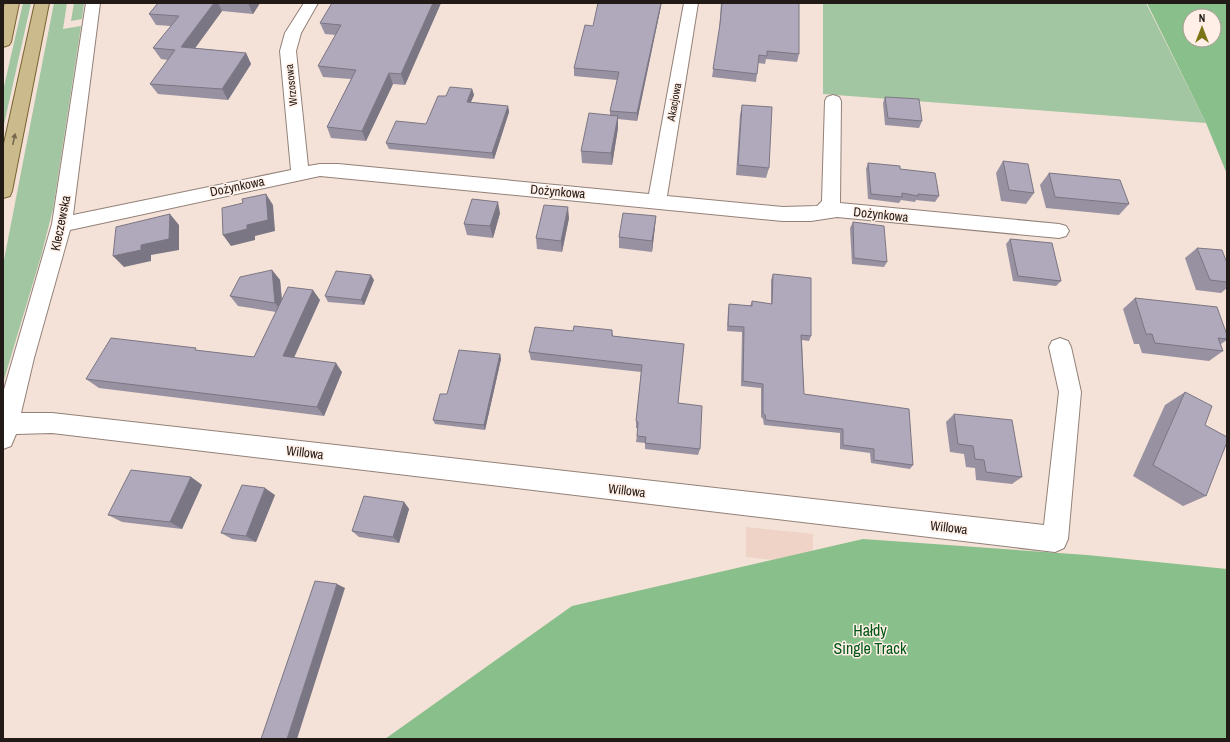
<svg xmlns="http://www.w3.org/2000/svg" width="1230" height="742" viewBox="0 0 1230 742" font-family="'Archivo Narrow',sans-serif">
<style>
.built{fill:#eed3c6}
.green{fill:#a1c6a1}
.forest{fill:#89bf8b;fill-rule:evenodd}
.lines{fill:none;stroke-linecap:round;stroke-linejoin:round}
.minor-casing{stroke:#938178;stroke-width:2}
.major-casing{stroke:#796431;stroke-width:2}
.minor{fill:#fff;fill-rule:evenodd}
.major{fill:#cbba8c;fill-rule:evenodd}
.wall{fill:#9791a1}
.shaded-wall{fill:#7b7683}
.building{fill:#b0a9bb;stroke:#7b7683}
.oneway{fill:#766a51}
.labels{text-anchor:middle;stroke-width:3;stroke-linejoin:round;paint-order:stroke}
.far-street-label{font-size:11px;fill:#211a16;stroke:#ffefe7}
.street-label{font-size:13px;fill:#211a16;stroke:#ffefe7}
.near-park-label{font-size:16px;fill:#025715;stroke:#ffefe7}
</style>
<rect width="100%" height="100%" fill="#f4e1d7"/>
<path class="built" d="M746,527L813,534V564L746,557Z"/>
<path class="green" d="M23,3H31L3,129V91Z
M54,3H67L63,29L81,26L53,209L41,256L3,383V265Z
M74,3H84L82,19L71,21Z
M823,3H1146L1206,123L823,94Z"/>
<path class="forest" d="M1147,3H1227V174L1206,123ZM1190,16H1214V40H1190Z
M863,539L1087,555L1227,569V739H385L572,606Z"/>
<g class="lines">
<defs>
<path id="minor" d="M86,3H100L73,215L291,170L280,51L285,33L304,3H318L301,33L296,51L308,166L320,164H338L649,194L684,3H698L667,196L783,207L817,206L822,201L825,101L827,97L833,95L839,97L841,101L840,203L1059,224L1066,226L1069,231L1066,236L1059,238L837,217L811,221H783L320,176L70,230L34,358L21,413H52L1044,525L1059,392L1049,347L1052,341L1060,338L1068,341L1071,347L1081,392L1068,539L1064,548L1055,552L52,433L16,434L11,446L3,449V393L52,224Z"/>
<path id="major" d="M5,3H19L11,42L9,45L3,47V9Z
M35,3H49L12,191L10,196L3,198V148Z"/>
</defs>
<use href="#minor" class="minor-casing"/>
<use href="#major" class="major-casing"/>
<use href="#minor" class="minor"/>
<use href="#major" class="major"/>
</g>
<path class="wall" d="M158,3H260L253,14L222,11L195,48L246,53L251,64L228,100L158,94L150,84L168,60L161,59L153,48L171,26L156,25L149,14Z
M441,3L405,85L393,84L366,141L331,138L327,127L351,79L323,77L318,66L336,35L325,34L320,23Z
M721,3H799V54L797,62L766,59L765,64L758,63L757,74L756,82L712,77L719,32Z
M661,6L637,121L618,119V128L612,165L582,163L581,151L610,115V111L617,80L574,76V68Z
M472,89L474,95L471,102L508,106L509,112L494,159L389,149L386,143L426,124L446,96Z
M885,97L922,121L919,128L885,125L883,103Z
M742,105L769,168L766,178L736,175L740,115Z
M1003,161L1034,193L1026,204L1001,201L996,173Z
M868,163L900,169L939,196L935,202L916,200L915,202L901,200L899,203L868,199L866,169Z
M1049,173L1129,204L1119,215L1046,208L1040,185Z
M500,213L493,238L467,235L464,224Z
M656,216L652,252L619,248V237Z
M569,218L562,252L537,249L536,238Z
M853,222L887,262L884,267L852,264L850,228Z
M1010,239L1061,281L1056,286L1013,281L1006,244Z
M1197,248L1227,263V288L1221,293L1196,290L1185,258Z
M272,270L280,280L282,300H320L294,358L342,372L324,416L99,388L86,379L198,351L254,357L276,312L238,306L230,296Z
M773,274L811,336L809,341L802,340L804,394L913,465L910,469L871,463L870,453L840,449V433L764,425L763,419L761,417V388L741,386L742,332L727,331L728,309L729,304L750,306L752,301L771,304V280Z
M374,280L364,305L328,302L325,296Z
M1135,298L1227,335V340L1221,344L1223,351L1209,361L1142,353L1139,344H1134L1123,309Z
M612,330L613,336L684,344L678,403L700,449L698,455L645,449V443L636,442L638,428H636V421L641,372L531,360L529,352L573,331Z
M500,354L501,359L485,430L435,424L433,420L447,394Z
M1185,392L1206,496L1183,506L1133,476L1165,405Z
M954,414L1022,477L1012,484L976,480L975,468L966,467L964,454L950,452L946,422Z
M191,477L202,485L182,529L122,522L108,515Z
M275,495L256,542L232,539L221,533Z
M404,502L409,509L399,543L359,537L352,531Z"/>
<path class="shaded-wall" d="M214,3H218L222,11L188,58L181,47Z
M248,3H260L253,14Z
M433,3H441L405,85L401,74Z
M661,3H662L661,6L637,121V113Z
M246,53L251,64L228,100L222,89Z
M389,73L393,84L366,141L362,131Z
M472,89L474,95L468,108L467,102Z
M508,106L509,112L494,159L492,153Z
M618,116V128L612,165L611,153Z
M266,194L273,205L275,231L255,236V240L231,246L223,235L247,225Z
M498,202L500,213L493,238L490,226Z
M568,207L569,218L562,252L561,241Z
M170,214L179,225V250L151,255V261L124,267L113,256L141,245Z
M656,216L655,227L652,252V241Z
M272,270L280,280L283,313L275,303Z
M371,275L374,280L364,305L361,300Z
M313,290L320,300L290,366L283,356Z
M500,354L501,359L485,430L484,425Z
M336,363L342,372L324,416L317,407Z
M191,477L202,485L182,529L170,522Z
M265,488L275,495L256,542L246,536Z
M404,502L409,509L399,543L393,537Z
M337,584L345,588L297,739H287Z"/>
<path class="building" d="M158,3H214L181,47L246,53L222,89L150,84L175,50L153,48L179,16L149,14Z
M332,3H433L401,74L389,73L362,131L327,127L356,70L318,66L341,25L320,23Z
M598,3H661L637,113L610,111L619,72L574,68L585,25L593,26Z
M722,3H799V54L767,51V56L759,55L757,74L713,69L720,24Z
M450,87L472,89L467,102L508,106L492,153L386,143L396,121L426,124L438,96H446Z
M885,97L919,99L922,121L888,118Z
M742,105L772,107L769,168L738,165Z
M589,113L618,116L611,153L581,151Z
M1003,161L1028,164L1034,193L1009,190Z
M868,163L900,166V169L935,173L939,196L918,194V196L902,193V197L871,194Z
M1049,173L1120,180L1129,204L1055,197Z
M266,194L268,220L247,225V229L223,235L222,208L243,203L242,199Z
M472,199L498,202L490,226L464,224Z
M544,205L568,207L561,241L536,238Z
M623,213L656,216L652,241L619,237Z
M170,214L169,239L141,245V250L113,256L116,227Z
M853,222L884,226L887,262L854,258Z
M1010,239L1052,243L1061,281L1018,276Z
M1197,248L1222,250L1227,263V282L1210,280Z
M272,270L275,303L230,296L240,277Z
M336,271L371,275L361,300L325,296Z
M773,274L811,278V336L801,335L804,394L909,409L913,465L874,460V449L843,445V429L766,420L765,415L763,413V384L743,381L744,327L728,326L729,304L752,306V301L772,304Z
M288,287L313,290L283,356L336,363L317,407L86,379L111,338L196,348L195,350L254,357Z
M1135,298L1217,307L1227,335V339L1218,338L1223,351L1155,343L1152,334H1146Z
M574,326L612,330V336L684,344L678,403L702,406L700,449L645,443L646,437L637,436L638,422L636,421L642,365L529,352L535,327L573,331Z
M459,350L500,354L484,425L433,420L440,394H447Z
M1185,392L1212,406L1205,425L1227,437V442L1206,496L1153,465Z
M954,414L1012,420L1022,477L986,472L984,460L975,459L973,446L958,444Z
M131,470L191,477L170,522L108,515Z
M242,485L265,488L246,536L221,533Z
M364,496L404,502L393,537L352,531Z
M315,581L337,584L287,739H261Z"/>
<defs><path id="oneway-solid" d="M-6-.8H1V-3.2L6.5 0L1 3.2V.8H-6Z"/></defs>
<use class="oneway" href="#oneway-solid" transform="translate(14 139) rotate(-78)"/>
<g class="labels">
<g class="far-street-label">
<text transform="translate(291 85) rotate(-96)" y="4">Wrzosowa</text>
<text transform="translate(674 102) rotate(-80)" y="4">Akacjowa</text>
</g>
<g class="street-label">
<text transform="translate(237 186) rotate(-12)" y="5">Dożynkowa</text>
<text transform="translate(558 191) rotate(5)" y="5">Dożynkowa</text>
<text transform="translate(881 214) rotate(6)" y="5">Dożynkowa</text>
<text transform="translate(60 223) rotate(-79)" y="5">Kleczewska</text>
<text transform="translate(305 452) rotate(7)" y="5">Willowa</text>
<text transform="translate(627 490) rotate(7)" y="5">Willowa</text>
<text transform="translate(949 527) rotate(7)" y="5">Willowa</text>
</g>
<g class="near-park-label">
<text x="870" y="636">Hałdy<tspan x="870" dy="18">Single Track</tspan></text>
</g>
</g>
<rect width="1230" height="742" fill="none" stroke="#211a16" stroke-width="8"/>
<g transform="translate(1202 28)"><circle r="19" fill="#ffefe7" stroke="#a69a93"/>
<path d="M0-3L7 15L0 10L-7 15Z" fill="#7c7518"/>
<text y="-6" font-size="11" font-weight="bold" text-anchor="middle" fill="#211a16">N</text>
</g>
</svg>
